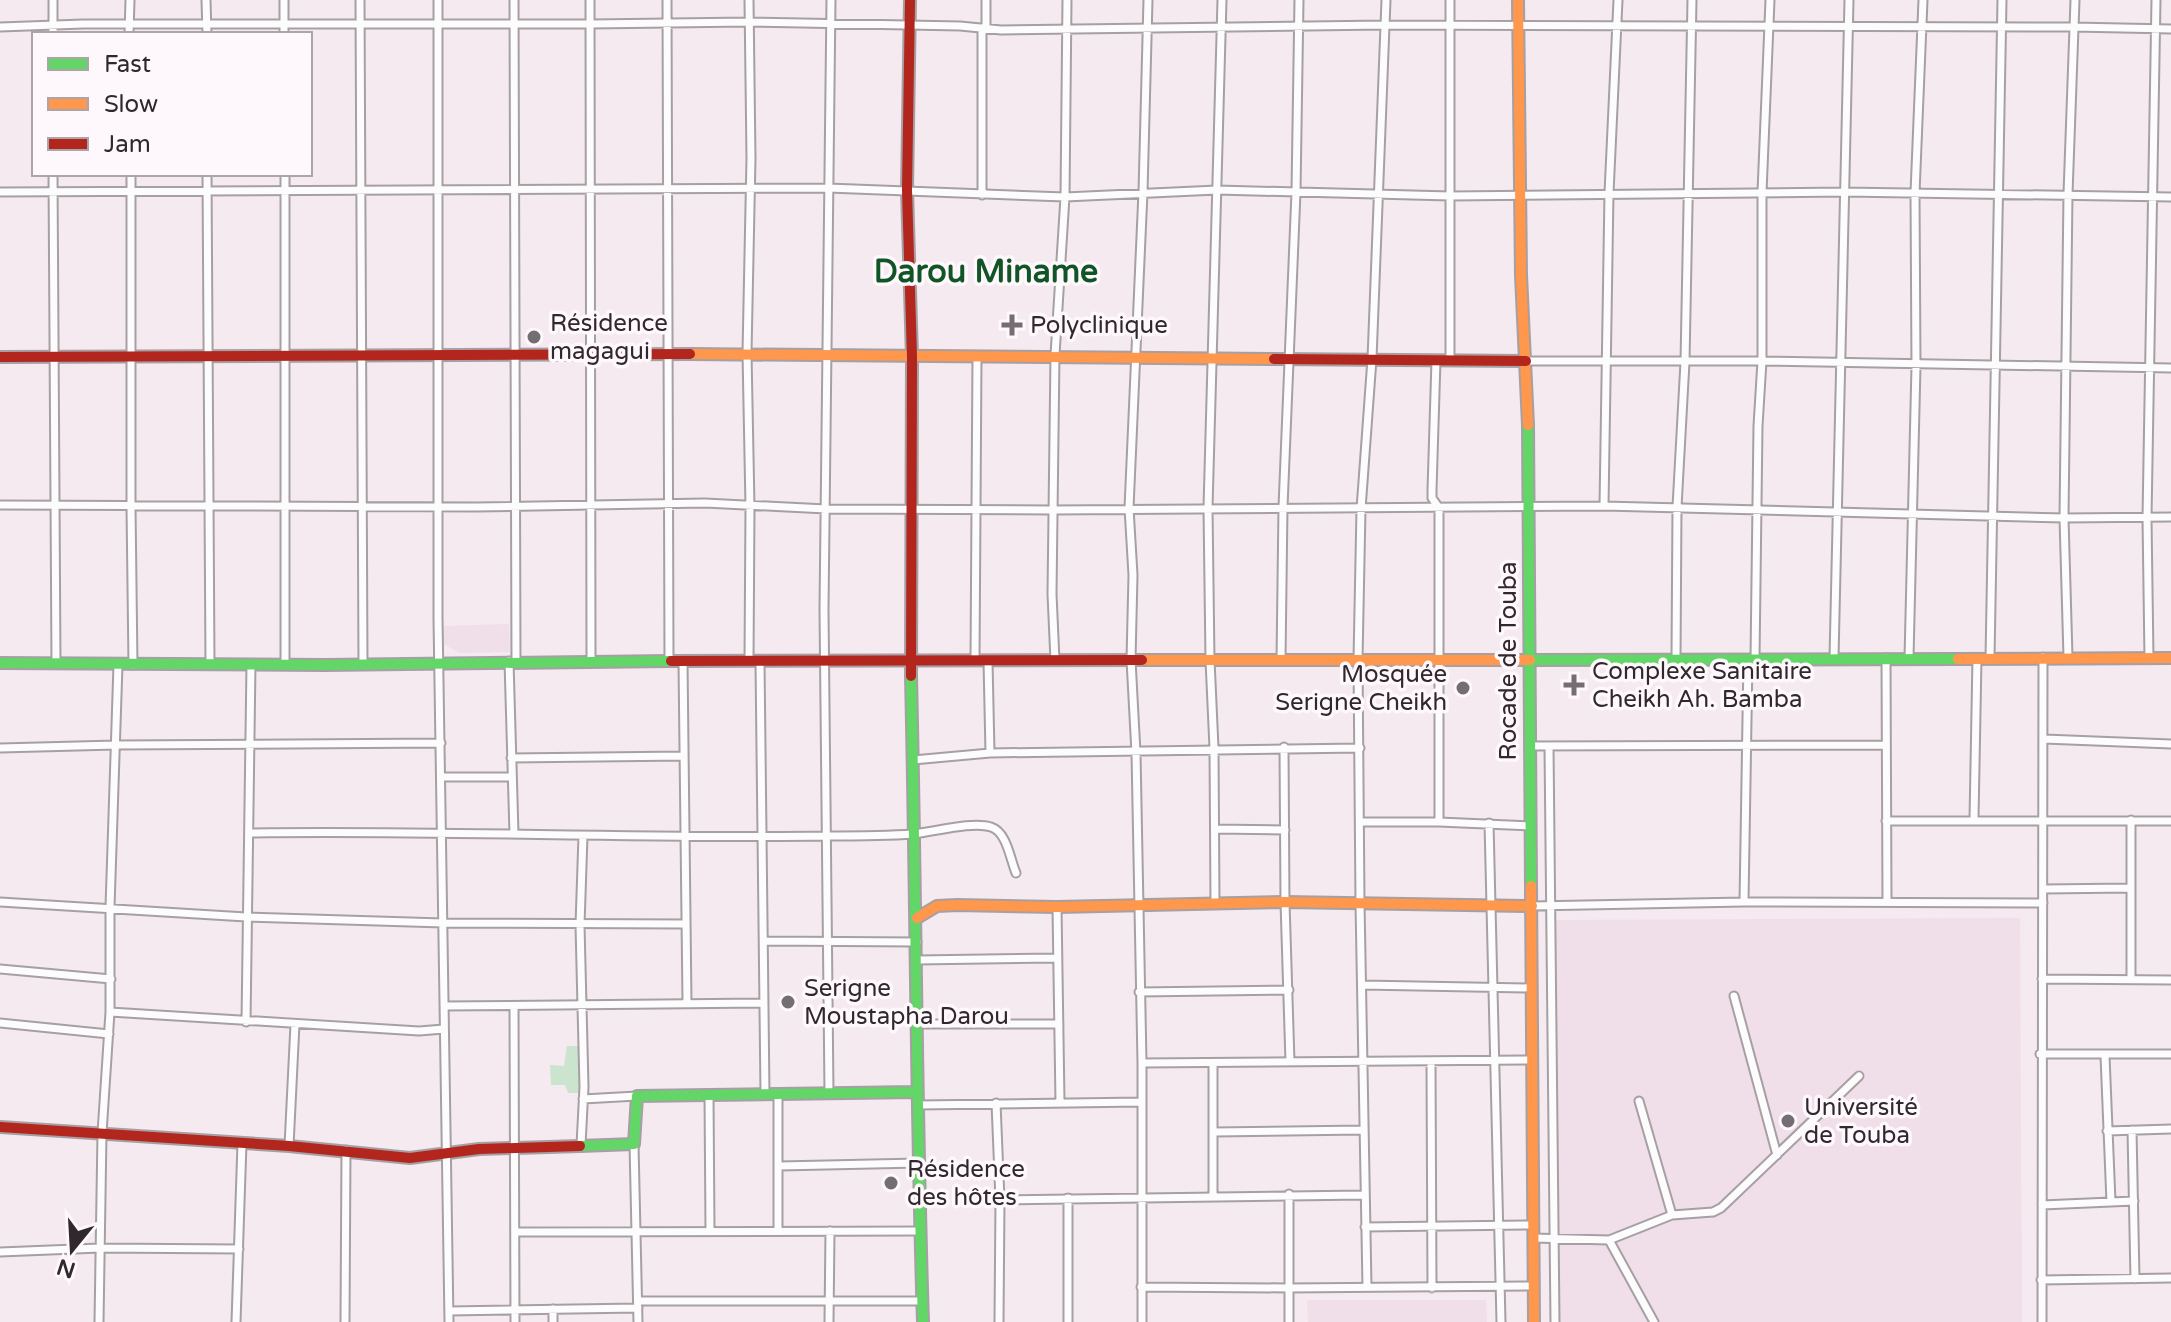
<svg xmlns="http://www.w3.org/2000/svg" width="2171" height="1322" viewBox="0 0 2171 1322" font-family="'Varela Round',sans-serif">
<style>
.built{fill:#f0dee8}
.green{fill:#cbe4cd}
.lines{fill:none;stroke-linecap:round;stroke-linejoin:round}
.street-casing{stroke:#a69fa3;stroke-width:11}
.fast-casing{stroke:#a69fa3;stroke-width:14}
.slow-casing{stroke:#a69fa3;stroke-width:14}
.jam-casing{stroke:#a69fa3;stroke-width:14}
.street{stroke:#fdfcfd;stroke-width:7}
.fast{stroke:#63d668;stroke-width:10}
.slow{stroke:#ff974d;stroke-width:10}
.jam{stroke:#b3261e;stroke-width:10}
.poi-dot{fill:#746d71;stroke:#fef7fb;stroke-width:3}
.labels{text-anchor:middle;stroke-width:7;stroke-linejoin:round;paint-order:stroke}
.poi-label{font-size:24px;fill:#2f292d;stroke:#fef7fb;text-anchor:start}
.street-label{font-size:24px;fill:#2f292d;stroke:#fef7fb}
.district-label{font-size:32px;font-weight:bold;fill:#115527;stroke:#fef7fb}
</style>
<rect width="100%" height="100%" fill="#f4eaef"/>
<path class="built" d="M509,624L510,652L459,653L444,644V626Z
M2020,918L2022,1322H1559L1552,920Z
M1307,1300H1486L1487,1322H1308Z"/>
<path class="green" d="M567,1046H581V1093H568L565,1085H551L550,1065L564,1066Z"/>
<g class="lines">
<defs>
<path id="street" d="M53,0V34
M206,0L207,34
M284,0V34
M360,0L363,665
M438,0V618L449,1322
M514,0L516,661
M590,0L591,662
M667,0L669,662
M986,0V28
M1450,0V361
M0,27L83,24H590L749,22L960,26L1001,30L1385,25L2073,27L2171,29
M982,28V195
M129,34L130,0
M53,174L56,664
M131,174V506L133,665
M207,174L210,665
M285,174V665
M0,192L828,188L1065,197L1217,190L1450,196L1845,192L2171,197
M1436,360L1432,490V498L1439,508V822
M1526,361H1762L2171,368
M0,505L476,507L705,503L826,509L1053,510L1604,506L2064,518L2171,517
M1604,506L1609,193L1618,0
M2068,657L2064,518L2068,194L2075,0
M1834,658L1849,0
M1886,658L1887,901
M1909,658L1916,366L1915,193L1923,0
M1990,658L2002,0
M1676,659L1677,507L1685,362L1692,0
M1755,659L1758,426L1762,361V192L1770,0
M2149,659L2147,518L2156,0
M1281,660L1283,507L1296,192L1299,0
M509,661L514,834
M749,661L750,507L747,353L751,158L749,0
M975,661L977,357
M988,661L990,753
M1055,661L1052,594L1055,355L1065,197L1067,0
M683,662L687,1003
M760,662L765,1094
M2044,739L2171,744
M1529,746L1886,745
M1549,746L1555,1322
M1284,747L1285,902L1290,1062
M0,748L116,745L441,743
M511,758L684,756
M913,760L990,753L1360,748
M442,777H511
M1974,819L1977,658
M2131,820V978
M1886,821H2171
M1360,822H1439L1530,826
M1489,823L1501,1322
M1215,829L1285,830
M249,833C442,830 635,839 827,836C856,836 884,836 913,834C934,832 972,821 991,827C1007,832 1010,859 1016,873
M2044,889L2129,888
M0,902L246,917L443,923L685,924
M1744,902L1748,659
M1215,903L1214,748L1210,660L1208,508L1222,0
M1532,906L1744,902L2043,903
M1057,907L1060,1102
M764,941L917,942
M917,960L1057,958
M0,969L111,979
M2042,979L2171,980
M1362,985L1532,988
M1139,992L1289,990
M1734,996L1777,1155
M444,1006L763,1003
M514,1006L515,1322
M110,1012L419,1031L444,1029
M246,1022L251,664
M0,1023L109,1034
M917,1024H1059
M2040,1054H2171
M2105,1056L2111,1202
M1431,1062L1432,1288
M1142,1063L1531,1060
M829,1093L824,609L831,0
M778,1094V1230
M709,1095L710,1230
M583,1099L637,1096
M1639,1101L1672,1215
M996,1103L1000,1200L999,1322
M917,1105L1141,1102
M2132,1130L2135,1279
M2107,1131L2171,1129
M1214,1132L1363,1130
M634,1144L638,1322
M581,1145L584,1087L580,925L583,836
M289,1146L295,1024
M779,1166L919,1163
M1213,1196V1064
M1000,1200L1364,1195
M2042,1205L2134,1201
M1365,1227L1533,1225
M515,1232L920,1231
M1533,1238L1609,1240L1672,1215L1713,1212L1721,1208L1859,1076
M1609,1240L1654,1322
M0,1252L100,1248L239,1249
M2041,1280L2171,1278
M1141,1287L1289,1288L1533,1286
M1367,1287L1360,903L1358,660L1361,509L1372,359L1386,0
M638,1301H923
M553,1309V1322
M449,1311L638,1308
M99,1322L102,1133L110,1012V907L118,665
M236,1322L242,1143
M345,1322L346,1150
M829,1322L830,1231
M1068,1322V1198
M1142,1322V1063L1136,753L1131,660L1133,575L1129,508L1143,192L1148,0
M1289,1322V1194
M2042,1322L2043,657"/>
<path id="fast" d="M1528,425L1531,886
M1530,660L1958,659
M0,663L325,665L671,661
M911,676C916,892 916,1107 923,1322
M580,1146L634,1144L637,1096L916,1092"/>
<path id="slow" d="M1518,0L1521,275L1528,425
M690,354L1274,359
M1958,659L2171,658
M1142,660H1530
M1531,886L1534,1322
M917,918L937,906L957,905L1057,907L1285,902L1532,906"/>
<path id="jam" d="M910,0L907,190L912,357L911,676
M0,357L690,354
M1274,359L1526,361
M671,661L1142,660
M0,1127L289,1146L410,1158L479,1149L580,1146"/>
</defs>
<use href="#street" class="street-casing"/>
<use href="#fast" class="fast-casing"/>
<use href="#slow" class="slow-casing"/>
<use href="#jam" class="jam-casing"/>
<use href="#street" class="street"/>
<use href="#fast" class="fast"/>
<use href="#slow" class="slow"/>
<use href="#jam" class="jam"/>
</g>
<g class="poi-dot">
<path d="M1008 313h8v8h8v8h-8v8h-8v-8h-8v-8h8z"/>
<circle cx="534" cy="337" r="8"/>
<path d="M1570 673h8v8h8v8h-8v8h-8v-8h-8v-8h8z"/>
<circle cx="1463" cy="688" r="8"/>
<circle cx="788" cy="1002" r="8"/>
<circle cx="1788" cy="1121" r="8"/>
<circle cx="891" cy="1183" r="8"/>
</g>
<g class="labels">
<g class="poi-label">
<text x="550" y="331">Résidence<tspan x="550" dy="28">magagui</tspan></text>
<text x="1030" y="333">Polyclinique</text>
<text x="1592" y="679">Complexe Sanitaire<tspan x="1592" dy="28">Cheikh Ah. Bamba</tspan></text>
<text x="1447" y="682" text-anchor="end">Mosquée<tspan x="1447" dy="28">Serigne Cheikh</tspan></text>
<text x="804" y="996">Serigne<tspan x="804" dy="28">Moustapha Darou</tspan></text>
<text x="1804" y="1115">Université<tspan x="1804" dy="28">de Touba</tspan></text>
<text x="907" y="1177">Résidence<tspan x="907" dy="28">des hôtes</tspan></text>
</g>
<g class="street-label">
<text transform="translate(1508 661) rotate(-90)" y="8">Rocade de Touba</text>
</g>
<g class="district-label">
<text x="986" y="282">Darou Miname</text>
</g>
</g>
<rect x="32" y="32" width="280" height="144" fill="#fef7fb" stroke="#aba5a9" stroke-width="2"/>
<rect x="48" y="58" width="40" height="12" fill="#63d668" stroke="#aba5a9" stroke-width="2"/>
<text x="104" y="72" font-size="24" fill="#2f292d">Fast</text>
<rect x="48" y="98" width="40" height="12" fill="#ff974d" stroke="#aba5a9" stroke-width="2"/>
<text x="104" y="112" font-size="24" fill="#2f292d">Slow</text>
<rect x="48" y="138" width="40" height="12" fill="#b3261e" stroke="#aba5a9" stroke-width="2"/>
<text x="104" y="152" font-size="24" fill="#2f292d">Jam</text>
<g transform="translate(72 1250) rotate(198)" stroke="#fef7fb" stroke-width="6" paint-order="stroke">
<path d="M0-6L14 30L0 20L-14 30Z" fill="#2f292d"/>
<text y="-12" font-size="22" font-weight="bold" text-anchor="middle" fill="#2f292d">N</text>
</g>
</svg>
